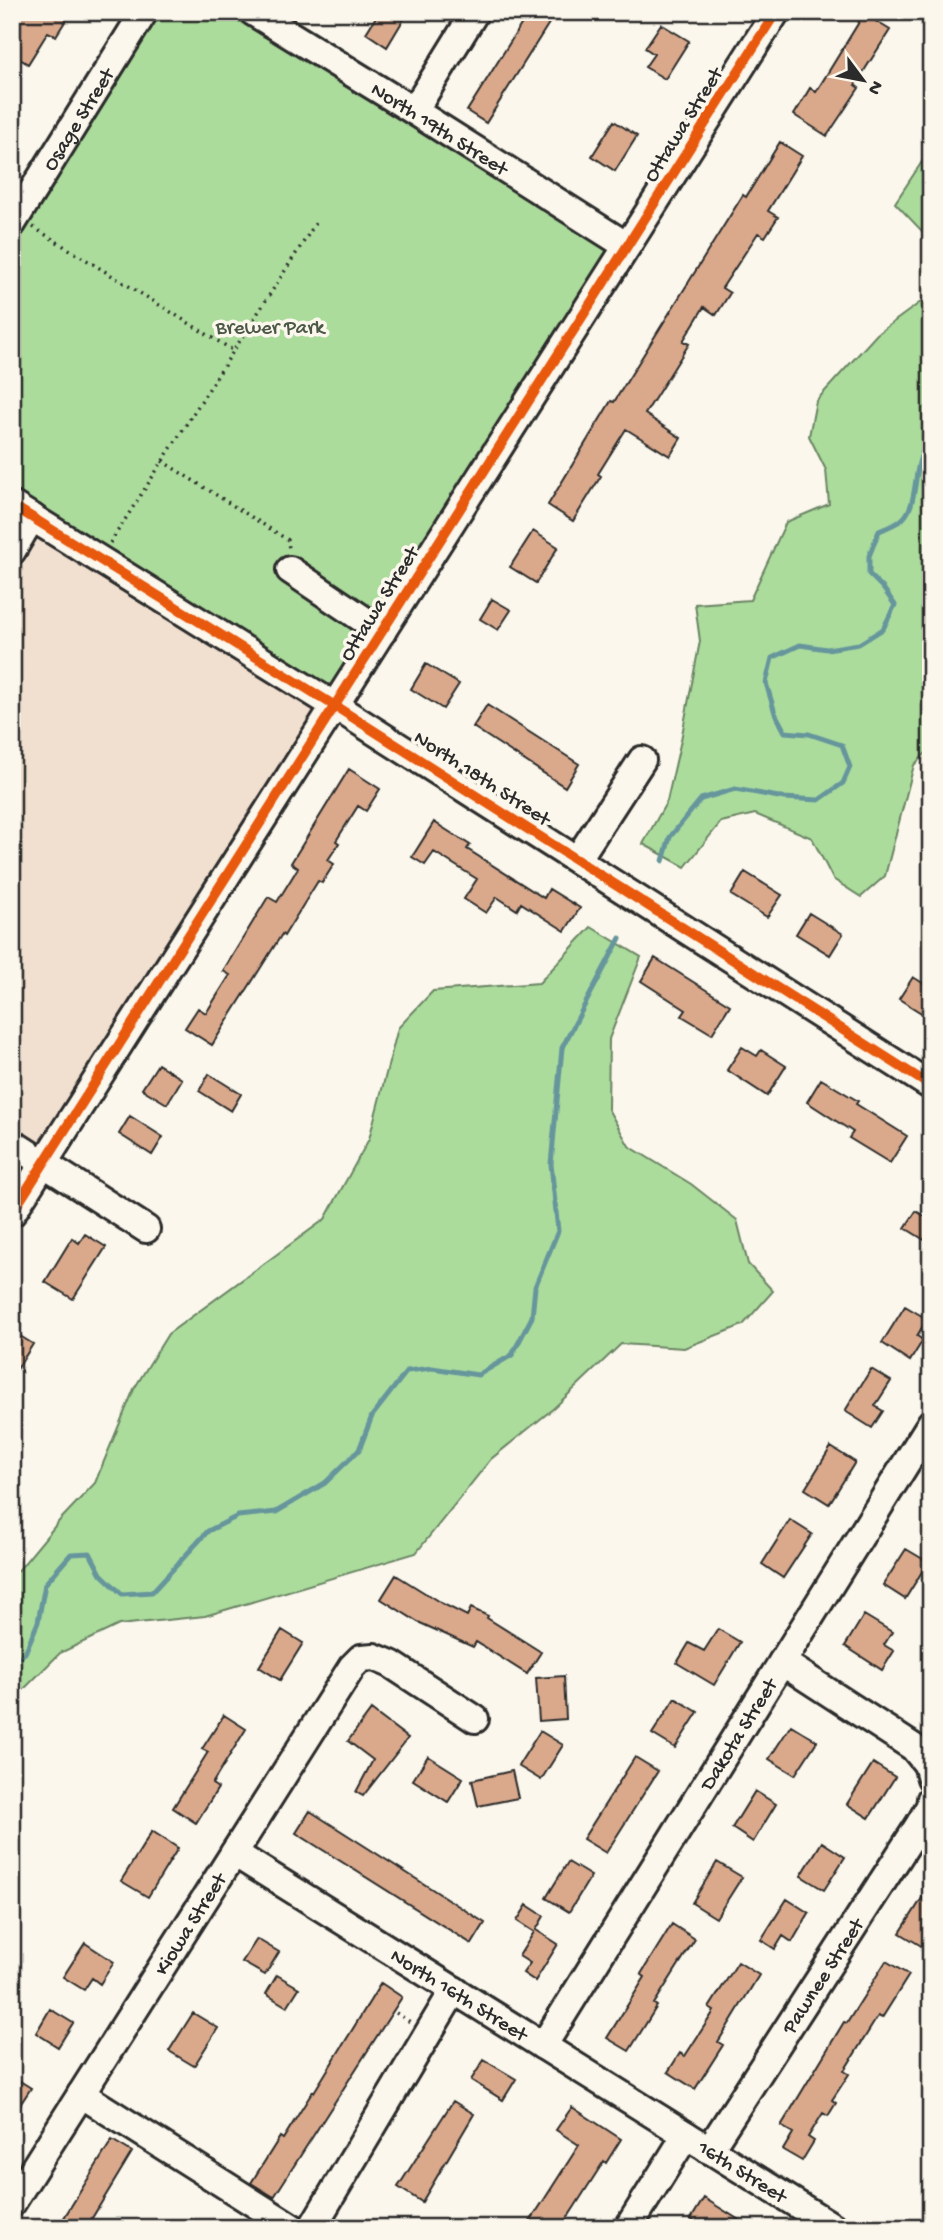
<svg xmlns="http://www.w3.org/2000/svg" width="943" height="2240" viewBox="0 0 943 2240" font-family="'Gochi Hand',sans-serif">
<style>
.built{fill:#f1e0cf}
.green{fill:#abdc9c;stroke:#6b8464;stroke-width:2}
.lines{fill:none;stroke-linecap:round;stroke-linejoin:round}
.stream{stroke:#66969c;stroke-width:5}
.building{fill:#daa98c;stroke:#2b2b2b;stroke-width:2}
.minor-casing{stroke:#2b2b2b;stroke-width:32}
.path{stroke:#2b2b2b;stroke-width:3.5;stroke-dasharray:2 5;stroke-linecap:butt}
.minor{stroke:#fbf7ec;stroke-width:26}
.cycleway-casing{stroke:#fbf7ec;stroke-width:15}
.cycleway{stroke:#e8590c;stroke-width:10}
.labels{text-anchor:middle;stroke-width:7;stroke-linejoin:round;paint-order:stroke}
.street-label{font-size:21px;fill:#2b2b2b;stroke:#fbf7ec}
.park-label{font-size:21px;fill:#4b5747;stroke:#fbf7ec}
</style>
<rect width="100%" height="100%" fill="#fbf7ec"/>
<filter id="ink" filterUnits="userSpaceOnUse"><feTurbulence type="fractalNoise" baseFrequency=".0143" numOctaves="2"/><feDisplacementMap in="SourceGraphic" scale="14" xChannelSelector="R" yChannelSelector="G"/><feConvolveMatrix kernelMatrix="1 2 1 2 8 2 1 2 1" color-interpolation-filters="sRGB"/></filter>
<g filter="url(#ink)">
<path class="built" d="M12,505L335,706L44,1162L12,1142Z"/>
<path class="green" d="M144,12H253L627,246L335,706L12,505V224Z
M931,148V250L924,233L895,203Z
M931,290V748L914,765L885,876L861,897L833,879L812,838L755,814L721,822L685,867L643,844L667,801L681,740L700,641L695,604L750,600L786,522L829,504L826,470L809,436L816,401L877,334L929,296Z
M591,927L641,957L609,1039L608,1109L629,1146L691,1184L737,1220L748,1264L773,1291L743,1325L684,1348L621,1344L554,1408L491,1459L416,1553L205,1616L119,1625L60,1653L12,1701V1578L60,1520L95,1483L134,1389L168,1334L325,1219L369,1139L398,1028L433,991L539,983Z"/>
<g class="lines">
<path class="stream" d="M663,861L670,837L701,799L735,789L784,798L819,800L843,783L850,767L842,745L809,734L785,732L775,713L766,683L772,658L800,645L827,649L859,644L883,629L895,605L883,588L869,574V556L879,531C886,528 894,525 900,521C922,505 909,462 931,439
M12,1662L25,1653L38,1622L45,1584L71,1554L90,1553L101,1574L122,1594L152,1592L208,1531L238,1516L276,1512L325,1483L359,1450L372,1416L407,1371L432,1368L478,1375L512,1355L532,1317L535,1287L558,1231L551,1164L562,1048L620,938"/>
</g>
<path class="building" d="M12,12H71L56,36L48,32L28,64L12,54Z
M379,12H408L387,47L366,33Z
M529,12H556L486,123L467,111Z
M864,14L890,30L855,85L859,88L827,136L794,115L810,88L816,92Z
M661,24L689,41L665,79L645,67L654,54L645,48Z
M614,121L637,136L615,171L592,156Z
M780,142L802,156L768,211L778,217L765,237L758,233L722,288L730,293L716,315L704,307L683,341L689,344L645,414L681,438L670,456L626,429L598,474L601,476L573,521L548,505L611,401L614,402L708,251L743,195L746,197Z
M533,531L558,547L536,583L510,567Z
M492,599L511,610L498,630L480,619Z
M426,664L459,684L443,709L411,689Z
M487,705L579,764L565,787L473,727Z
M349,769L380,789L366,811L358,806L336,841L339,843L328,860L334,864L322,883L318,881L284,936L282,934L212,1045L185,1028L198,1008L206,1013L230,975L223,971L268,897L277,902L298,868L291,863Z
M434,822L470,845L467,849L544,898L549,889L580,908L565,931L521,903L517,910L497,897L486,913L464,899L477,879L434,852L425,865L412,857Z
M745,872L782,895L767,917L731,895Z
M809,913L843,934L830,955L796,934Z
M655,958L730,1005L712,1034L682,1016L686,1010L641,981Z
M913,977L931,988V1019L899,999Z
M742,1047L757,1056L761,1050L786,1066L767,1096L727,1070Z
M158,1064L182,1079L167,1104L142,1089Z
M209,1074L241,1094L231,1111L199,1091Z
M821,1079L858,1101L856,1104L907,1136L890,1163L849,1138L853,1132L807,1102Z
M130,1116L163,1137L152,1155L119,1134Z
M916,1211L931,1220V1244L905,1228Z
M85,1234L106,1247L73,1299L45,1282L72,1238L79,1243Z
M905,1306L927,1319L917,1336L923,1340L910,1361L882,1343Z
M12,1331L33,1344L12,1377Z
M871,1369L891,1381L875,1406L883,1411L872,1428L845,1411Z
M831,1447L855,1462L829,1504L805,1489Z
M790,1520L812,1534L783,1578L762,1564Z
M906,1549L928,1562L905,1599L883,1585Z
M396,1575L441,1603L467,1616L471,1608L488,1616L487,1618L541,1652L527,1674L476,1642L473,1647L418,1622L381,1599Z
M864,1615L892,1632L884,1645L894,1651L882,1670L845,1646Z
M718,1629L740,1642L714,1685L677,1663L689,1643L704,1651Z
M282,1630L303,1643L280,1680L259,1667Z
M564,1676L566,1719L539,1721L536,1678Z
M675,1698L698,1712L675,1748L652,1734Z
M371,1710L408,1738L363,1796L356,1792L373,1760L348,1741Z
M224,1715L246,1729L212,1784L218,1788L196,1823L173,1808L208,1752L202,1749Z
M791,1725L817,1741L795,1775L769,1759Z
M540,1731L563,1745L541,1780L518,1766Z
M428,1756L463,1778L448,1802L413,1780Z
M635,1757L658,1771L606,1853L583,1839Z
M873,1763L895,1777L869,1818L847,1804Z
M512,1771L518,1798L478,1806L472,1780Z
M755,1791L776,1804L753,1842L732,1828Z
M310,1811L485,1923L472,1944L296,1833Z
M152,1831L178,1848L148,1897L121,1881Z
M822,1842L845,1857L824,1890L801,1876Z
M568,1862L591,1876L569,1912L546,1898Z
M717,1862L742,1877L716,1918L692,1903Z
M931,1884V1934L923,1947L900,1933Z
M787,1899L809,1913L792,1942L783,1936L775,1949L761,1940Z
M527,1905L544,1916L536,1930L558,1944L535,1981L523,1973L530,1963L519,1956L534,1932L517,1921Z
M672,1924L695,1939L654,2004L657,2006L629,2051L607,2038L645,1977L641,1974Z
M257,1939L279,1952L265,1975L242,1962Z
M85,1943L114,1962L100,1984L92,1978L84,1990L63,1977Z
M886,1961L909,1975L882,2018L878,2016L844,2071L849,2074L832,2100L836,2103L828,2116L823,2113L808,2137L814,2141L802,2161L783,2150L793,2133L781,2126L844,2022L847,2023Z
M738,1962L759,1975L718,2042L723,2045L695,2089L668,2072L680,2053L685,2056L714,2011L709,2008Z
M277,1975L299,1988L287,2007L266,1994Z
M381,1983L402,1997L274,2197L251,2183L280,2137L283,2139L313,2091L314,2092Z
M50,2009L73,2023L58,2047L36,2033Z
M193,2013L218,2028L194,2066L169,2051Z
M484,2060L516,2079L503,2100L471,2080Z
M12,2076L31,2088L12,2117Z
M453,2101L474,2114L422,2202L398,2187Z
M572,2107L621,2139L606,2163L604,2161L561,2228H526L579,2145L556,2130Z
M112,2140L132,2152L86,2228H73L62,2221Z
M704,2198L752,2228H704L691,2219Z"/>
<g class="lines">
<defs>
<g id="minor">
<path id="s1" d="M253,12L414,111L627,246"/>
<path d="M414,111L475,12"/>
<path id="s2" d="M12,224L144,12"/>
<path d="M12,505L335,706L931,1086"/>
<path d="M12,551L32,517"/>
<path d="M290,570L382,632"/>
<path d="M577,860L642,760"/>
<path d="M12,1143L146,1229"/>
<path d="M12,1213L776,12"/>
<path d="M782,1662L913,1747L927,1764L931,1778"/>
<path id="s3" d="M234,1853L835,2228"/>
<path id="s4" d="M543,2046L931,1423"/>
<path d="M81,2094L293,2228"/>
<path id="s5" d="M709,2150L919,1825L930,1806L931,1799"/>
<path id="s6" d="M12,2203L352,1667L361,1658L374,1657L391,1664L475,1719"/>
<path d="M312,2228L454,1990"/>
<path d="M628,2228L686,2135"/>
</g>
</defs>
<use href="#minor" class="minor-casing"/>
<path class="path" d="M33,227L234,351
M162,461L288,540L289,550
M110,543L317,221
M396,2013L412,2023"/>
<use href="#minor" class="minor"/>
<defs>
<path id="cycleway" d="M12,505L335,706L931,1086
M12,1213L776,12"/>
</defs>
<use href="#cycleway" class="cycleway-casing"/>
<use href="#cycleway" class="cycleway"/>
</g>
</g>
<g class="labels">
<g class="street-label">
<text dy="7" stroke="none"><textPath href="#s2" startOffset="124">Osage Street</textPath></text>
<text transform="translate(682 124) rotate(-58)" y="7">Ottawa Street</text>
<text dy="7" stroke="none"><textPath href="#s1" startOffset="220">North 19th Street</textPath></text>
<text transform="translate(378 603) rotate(-58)" y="7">Ottawa Street</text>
<text transform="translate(483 777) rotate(33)" y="7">North 18th Street</text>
<text dy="7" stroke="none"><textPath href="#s4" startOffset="368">Dakota Street</textPath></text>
<text dy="7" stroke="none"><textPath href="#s6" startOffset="331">Kiowa Street</textPath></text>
<text dy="7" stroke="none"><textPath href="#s5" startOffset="208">Pawnee Street</textPath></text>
<text dy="7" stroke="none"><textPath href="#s3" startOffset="266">North 16th Street</textPath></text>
<text dy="7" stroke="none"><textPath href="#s3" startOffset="600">16th Street</textPath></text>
</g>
<g class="park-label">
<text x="270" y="333">Brewer Park</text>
</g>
</g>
<rect width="943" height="2240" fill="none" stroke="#fbf7ec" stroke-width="42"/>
<rect x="21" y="21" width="901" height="2198" fill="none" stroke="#2b2b2b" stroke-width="2.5" filter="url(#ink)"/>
<g transform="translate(863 80) rotate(122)" stroke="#fbf7ec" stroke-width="5" paint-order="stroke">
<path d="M0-5L12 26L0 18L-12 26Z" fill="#2b2b2b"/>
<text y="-10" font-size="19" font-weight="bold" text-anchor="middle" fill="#2b2b2b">N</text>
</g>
</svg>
